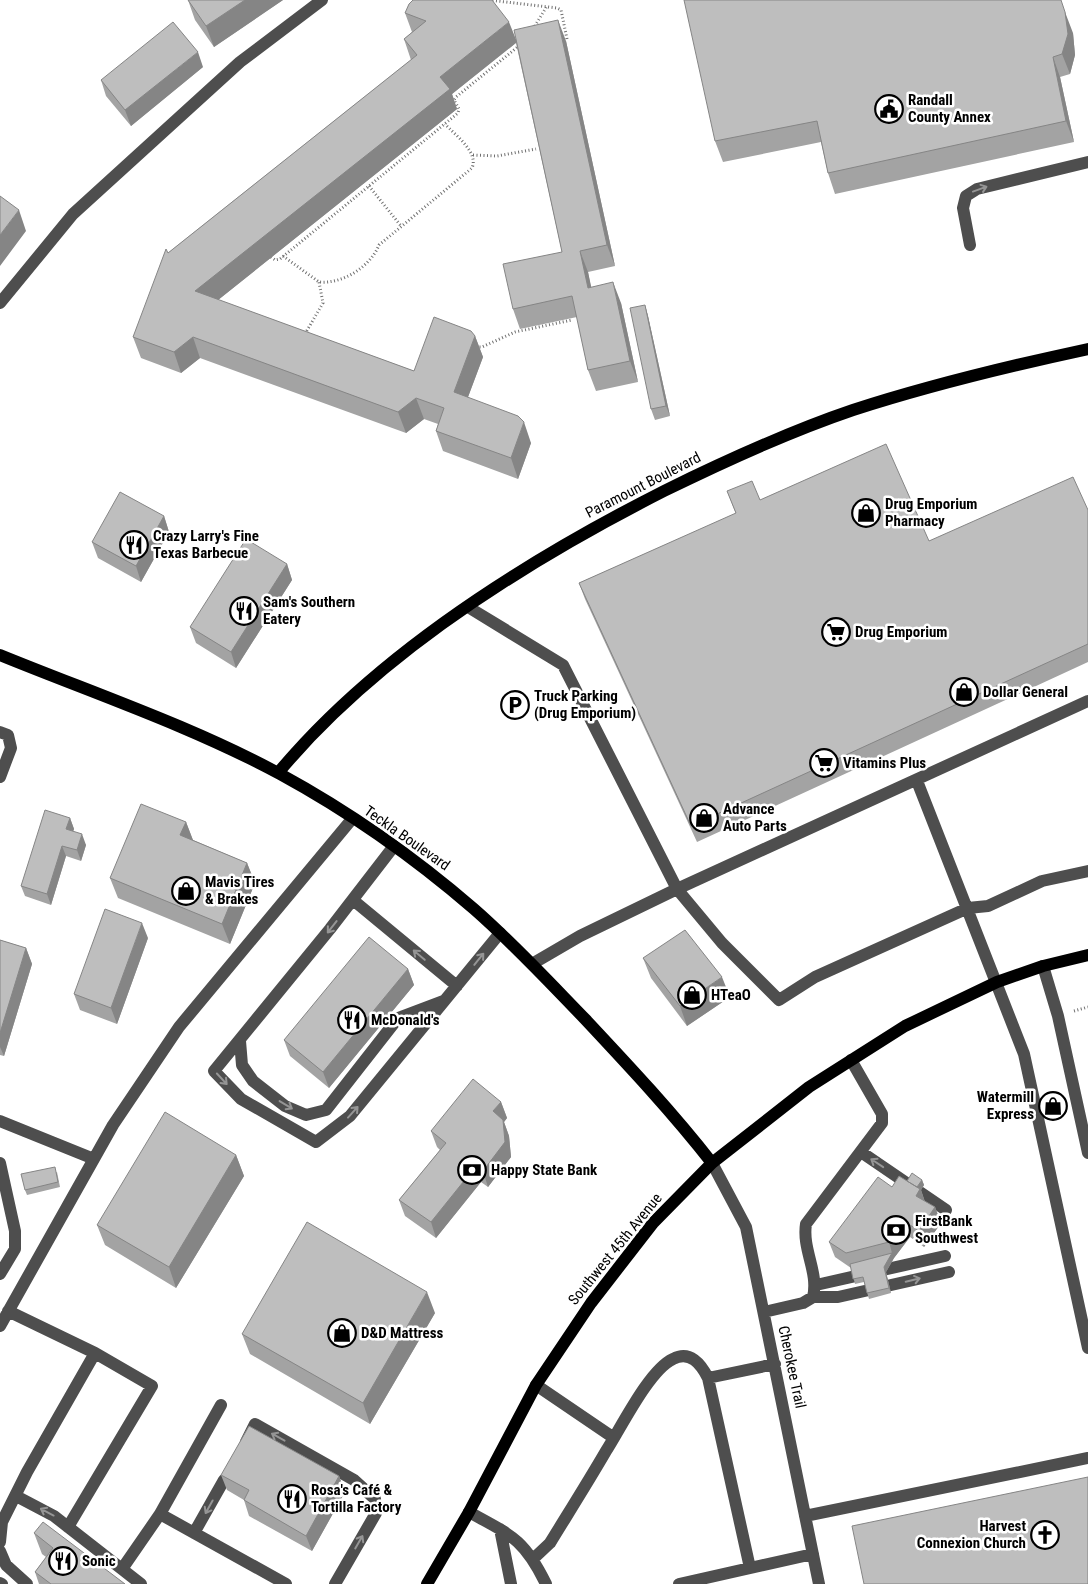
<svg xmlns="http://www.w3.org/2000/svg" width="1088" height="1584" viewBox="0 0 1088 1584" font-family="'Roboto Condensed',sans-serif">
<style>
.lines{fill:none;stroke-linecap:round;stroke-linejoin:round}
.path{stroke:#707070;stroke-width:3;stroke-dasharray:1 2.5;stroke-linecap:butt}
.minor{stroke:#4e4e4e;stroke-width:12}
.major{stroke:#000;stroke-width:12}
.wall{fill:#a3a3a3}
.shaded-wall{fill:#858585}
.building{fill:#bebebe;stroke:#858585}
.oneway{stroke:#959595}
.labels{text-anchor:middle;stroke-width:5;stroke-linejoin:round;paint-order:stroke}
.poi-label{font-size:15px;font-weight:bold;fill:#000;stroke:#fff;text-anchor:start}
.street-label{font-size:15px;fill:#000;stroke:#fff}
</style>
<rect width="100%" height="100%" fill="#fff"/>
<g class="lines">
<path class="path" d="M489,0L557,8L561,10L567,39
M533,29L547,6
M473,155L497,156L536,149
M369,186L401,226
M268,255L275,260L280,259L458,113L459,109L454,100L456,97L520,45
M283,256L319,282C343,284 370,267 379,245L472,168C479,152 455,135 445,124
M305,334L323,303L319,282
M476,347H482L515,332L572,320
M1074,1011L1088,1007"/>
<path class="minor" d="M970,245L963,208L966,196L977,189L1088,162
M0,303L73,214L240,62L322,0
M468,607L563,665L677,889L722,943L779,1000L815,977L968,908L988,906L1042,881L1088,871
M0,732L8,735L11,748L0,777
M917,781L1024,1054L1088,1348
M394,846L330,929L214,1071L241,1099L316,1142L350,1116L500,933
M353,900L457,986
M532,964L580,936L677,889L1088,701
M1043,966L1058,1016L1088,1153
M240,1041L242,1065L253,1081L285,1106L306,1115L326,1110L398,1018L443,1001
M0,1121L94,1159
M861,1152L946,1210
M0,1163L15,1231V1249L0,1274
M712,1163L746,1227L819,1584
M816,1285L945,1256
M813,1297H838L949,1272
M8,1311L95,1353L152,1386L68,1527
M764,1312L803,1303L813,1297C819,1272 802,1250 806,1224L882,1123V1114L851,1060
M0,1326L113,1125L179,1027L352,819
M708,1378L775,1364
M536,1385L614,1438
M246,1442L255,1424L354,1480L375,1499L376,1513L335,1584
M16,1496L54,1516L141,1584
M469,1512C511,1535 524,1539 546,1584
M160,1514L286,1584
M805,1516L1088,1458
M0,1526L27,1472L95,1353
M500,1529L511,1584
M194,1533L224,1480
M0,1542L2,1522
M0,1551L6,1565L27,1584
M533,1559L550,1543C569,1512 588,1482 606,1451C621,1428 649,1370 673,1359C690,1350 701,1364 708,1378L750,1568
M122,1569L160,1514L221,1405
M0,1583L2,1584
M679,1584L813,1554"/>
<path class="major" d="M0,655C93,693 191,726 280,774C348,811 415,858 474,909C513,943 549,982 585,1019C629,1066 673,1113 712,1163
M278,773C376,655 528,560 664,491C725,461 788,432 853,410C930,385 1009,366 1088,349
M427,1584L469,1512L536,1385L591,1303L653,1223L712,1163L809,1087L905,1026L997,982L1043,966L1088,955"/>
</g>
<path class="wall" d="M188,0H283L214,47L195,20Z
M405,13L516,39L566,41L615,266L588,272L591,288L621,303L638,382L596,391L588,370L577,317L520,329L513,309L562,252L516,43L452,94L457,109L218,300L414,371L475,336L483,357L468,397L531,443L518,479L443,451L436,431L438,424L424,419L406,433L200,358L181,373L141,358L133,337L168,253L411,60L404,39L412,32Z
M1073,33L1075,55L1070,74L1060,77L1074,142L835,194L828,173L821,142L723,162L715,141Z
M203,67L131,126L106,96L101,80Z
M645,305L648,316L670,416L655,420L651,409Z
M727,491L760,500L929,541L1088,510V662L697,842L585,599L579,583L736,514Z
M164,516L169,532L141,582L98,558L92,542Z
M287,564L292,580L236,668L196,643L190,627Z
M70,818L74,829L73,831L86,845L81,861L66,856L51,905L25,896L21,886Z
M186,822L193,840L247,863L255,883L230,944L118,898L110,878Z
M148,938L117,1024L80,1010L74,994Z
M0,940L26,948L32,964L4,1056L0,1055Z
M643,958L730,997L687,1026L651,978Z
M408,969L414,985L329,1088L290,1056L284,1040Z
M501,1102L507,1118L504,1122L509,1136L511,1157L488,1187L481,1182L436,1238L405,1216L399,1200L440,1150L437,1147L431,1131Z
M236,1155L244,1176L176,1288L105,1245L97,1225Z
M57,1172L60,1187L27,1195L25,1190Z
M922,1180L924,1185L921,1190L925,1202L935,1207L941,1223L924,1247L910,1237L894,1258L886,1272L891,1293L869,1299L864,1282L855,1284L851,1268L835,1257L829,1242L892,1187L907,1181Z
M435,1313L370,1424L250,1354L242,1334Z
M221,1475L339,1476L345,1492L312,1551L249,1516L244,1500L227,1490Z
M34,1533L125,1584H39L35,1572L46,1557L42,1554Z"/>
<path class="shaded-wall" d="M245,0H283L214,47L206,26Z
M1065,12L1073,33L1075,55L1070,74L1062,54Z
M558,20L566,41L615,266L607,245Z
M509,22L517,42L452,94L457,109L203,312L195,291L440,77Z
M198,52L203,67L131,126L125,110Z
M1053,57L1060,77L1074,142L1066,121Z
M19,210L26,231L0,266V235Z
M580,251L588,272L596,309L588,288Z
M613,282L621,303L638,382L630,361Z
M645,305L648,316L670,416L666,406Z
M475,336L483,357L462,413L454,392Z
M193,337L200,358L181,373L174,352Z
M416,398L424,419L406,433L398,412Z
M524,422L531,443L518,479L511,458Z
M164,516L169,532L141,582L136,566Z
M287,564L292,580L236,668L231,652Z
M70,818L74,829L70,840L66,829Z
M186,822L194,843L180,835Z
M82,834L86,845L81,861L77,850Z
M62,846L66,856L51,905L47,894Z
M247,863L255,883L230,944L222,924Z
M142,923L148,938L117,1024L111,1008Z
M26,948L32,964L4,1056L0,1047V1033Z
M408,969L414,985L329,1088L323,1072Z
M722,977L730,997L687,1026L680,1006Z
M501,1102L507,1118L504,1122L509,1136L511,1157L488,1187L483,1171L493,1111Z
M236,1155L244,1176L176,1288L169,1267Z
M476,1166L481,1182L436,1238L431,1222Z
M922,1180L924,1185L921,1190L926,1205L913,1193Z
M935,1207L941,1223L924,1247L919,1231Z
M904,1221L910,1237L894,1258L886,1272L891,1293L889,1288L884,1267L892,1253L889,1242Z
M427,1292L435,1313L370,1424L363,1403Z
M339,1476L345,1492L312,1551L306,1536Z"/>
<path class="building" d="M188,0H245L206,26Z
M413,0H492L509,22L440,77L450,89L195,291L414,371L434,317L471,331L475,336L454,392L518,416L524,422L511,458L436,431L444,408L416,398L398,412L193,337L174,352L133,337L166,249L168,253L417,55L404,39L426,21L405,13L409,4Z
M684,0H1061L1065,12L1068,34L1062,54L1053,57L1066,121L828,173L817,121L715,141Z
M558,20L607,245L580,251L588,288L613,282L630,361L588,370L572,296L513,309L503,264L562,252L514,30Z
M173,22L198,52L125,110L101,80Z
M0,196L19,210L0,235Z
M645,305L666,406L651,409L630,308Z
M886,444L929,541L1073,477L1088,510V644L691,826L579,583L736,513L727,491L752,481L760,500Z
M120,492L164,516L136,566L92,542Z
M246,539L287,564L231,652L190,627Z
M141,804L186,822L180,835L247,863L222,924L110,878Z
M45,810L70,818L66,829L82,834L77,850L62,846L47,894L21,886Z
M105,909L142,923L111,1008L74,994Z
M685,930L722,977L680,1006L643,958Z
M369,937L408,969L323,1072L284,1040Z
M0,940L26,948L0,1033Z
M473,1079L501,1102L493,1111L503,1120L505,1142L483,1171L476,1166L431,1222L399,1200L446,1143L431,1131Z
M165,1112L236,1155L169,1267L97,1225Z
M55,1167L58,1182L25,1190L21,1174Z
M912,1173L922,1180L917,1187L907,1181Z
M899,1176L920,1189L916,1196L935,1207L919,1231L904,1221L889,1242L846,1253L829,1242L878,1177L892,1187Z
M307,1222L427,1292L363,1403L242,1334Z
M892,1253L884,1267L889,1288L867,1293L863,1277L853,1279L850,1264Z
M249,1426L339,1476L306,1536L244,1500L249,1490L221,1475Z
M1088,1477V1584H864L852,1526Z
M43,1522L125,1584H51L35,1572L53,1548L34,1533Z"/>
<defs><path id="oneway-shaft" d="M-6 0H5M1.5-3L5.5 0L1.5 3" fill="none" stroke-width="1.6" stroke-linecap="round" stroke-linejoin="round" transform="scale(1.25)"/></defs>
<g class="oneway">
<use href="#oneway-shaft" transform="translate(980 189) rotate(-20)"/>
<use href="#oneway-shaft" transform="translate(332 927) rotate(128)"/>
<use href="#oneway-shaft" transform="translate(419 955) rotate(-140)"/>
<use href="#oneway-shaft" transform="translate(479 959) rotate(-51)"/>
<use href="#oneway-shaft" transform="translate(222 1079) rotate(47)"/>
<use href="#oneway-shaft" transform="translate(286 1105) rotate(31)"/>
<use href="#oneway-shaft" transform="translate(353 1112) rotate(-48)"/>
<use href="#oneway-shaft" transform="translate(877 1163) rotate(-146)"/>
<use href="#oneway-shaft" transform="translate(913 1280) rotate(-13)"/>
<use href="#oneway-shaft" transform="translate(278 1437) rotate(-151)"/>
<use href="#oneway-shaft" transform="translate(209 1507) rotate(119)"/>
<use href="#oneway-shaft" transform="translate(47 1512) rotate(-152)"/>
<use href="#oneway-shaft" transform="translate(359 1542) rotate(-60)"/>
</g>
<defs>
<symbol id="civic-ring" viewBox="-11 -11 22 22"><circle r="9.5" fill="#fff" stroke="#000" stroke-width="1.5"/><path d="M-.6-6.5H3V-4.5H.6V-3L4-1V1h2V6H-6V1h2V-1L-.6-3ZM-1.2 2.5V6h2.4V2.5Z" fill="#000"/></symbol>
<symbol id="shop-ring" viewBox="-11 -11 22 22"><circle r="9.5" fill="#fff" stroke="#000" stroke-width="1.5"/><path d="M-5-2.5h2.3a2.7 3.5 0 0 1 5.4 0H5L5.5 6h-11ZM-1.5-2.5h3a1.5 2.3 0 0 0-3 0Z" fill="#000"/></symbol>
<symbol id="restaurant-ring" viewBox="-11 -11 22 22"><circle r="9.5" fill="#fff" stroke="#000" stroke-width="1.5"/><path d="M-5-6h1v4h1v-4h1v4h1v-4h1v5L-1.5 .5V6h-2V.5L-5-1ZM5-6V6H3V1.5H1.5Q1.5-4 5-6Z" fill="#000"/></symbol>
<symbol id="supermarket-ring" viewBox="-11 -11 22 22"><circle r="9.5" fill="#fff" stroke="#000" stroke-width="1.5"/><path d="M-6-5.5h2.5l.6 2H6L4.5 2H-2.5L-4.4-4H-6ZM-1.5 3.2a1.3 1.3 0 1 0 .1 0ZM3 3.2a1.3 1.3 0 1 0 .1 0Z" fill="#000"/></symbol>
<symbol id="parking-ring" viewBox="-11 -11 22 22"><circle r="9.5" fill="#fff" stroke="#000" stroke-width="1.5"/><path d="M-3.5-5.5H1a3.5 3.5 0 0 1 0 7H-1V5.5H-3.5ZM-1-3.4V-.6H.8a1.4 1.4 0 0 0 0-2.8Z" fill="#000"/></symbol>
<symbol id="bank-ring" viewBox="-11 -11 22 22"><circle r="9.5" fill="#fff" stroke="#000" stroke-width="1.5"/><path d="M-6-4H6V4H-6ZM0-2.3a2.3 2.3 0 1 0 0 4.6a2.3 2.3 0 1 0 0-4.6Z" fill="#000"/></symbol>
<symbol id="church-ring" viewBox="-11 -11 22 22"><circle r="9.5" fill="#fff" stroke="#000" stroke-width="1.5"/><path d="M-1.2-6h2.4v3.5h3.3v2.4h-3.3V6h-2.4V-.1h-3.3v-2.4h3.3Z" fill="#000"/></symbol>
</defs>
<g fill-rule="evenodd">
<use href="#civic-ring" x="873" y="93" width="32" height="32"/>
<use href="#shop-ring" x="850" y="497" width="32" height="32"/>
<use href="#restaurant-ring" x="118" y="529" width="32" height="32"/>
<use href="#restaurant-ring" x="228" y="595" width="32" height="32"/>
<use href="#supermarket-ring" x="820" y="616" width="32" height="32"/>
<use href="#shop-ring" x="948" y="676" width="32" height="32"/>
<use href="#parking-ring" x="499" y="689" width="32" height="32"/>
<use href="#supermarket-ring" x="808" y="747" width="32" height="32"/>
<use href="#shop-ring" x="688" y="802" width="32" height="32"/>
<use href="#shop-ring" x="170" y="875" width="32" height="32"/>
<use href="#shop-ring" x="676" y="979" width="32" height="32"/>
<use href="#restaurant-ring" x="336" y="1004" width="32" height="32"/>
<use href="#shop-ring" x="1037" y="1090" width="32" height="32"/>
<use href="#bank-ring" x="456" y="1154" width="32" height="32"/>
<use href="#bank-ring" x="880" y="1214" width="32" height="32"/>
<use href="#shop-ring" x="326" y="1317" width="32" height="32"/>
<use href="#restaurant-ring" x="276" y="1483" width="32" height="32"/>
<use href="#church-ring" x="1029" y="1519" width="32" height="32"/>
<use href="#restaurant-ring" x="47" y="1545" width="32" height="32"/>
</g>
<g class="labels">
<g class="poi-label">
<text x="908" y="105">Randall<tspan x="908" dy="17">County Annex</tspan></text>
<text x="885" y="509">Drug Emporium<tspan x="885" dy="17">Pharmacy</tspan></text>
<text x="153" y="541">Crazy Larry's Fine<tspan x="153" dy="17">Texas Barbecue</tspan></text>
<text x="263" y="607">Sam's Southern<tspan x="263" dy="17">Eatery</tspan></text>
<text x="855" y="637">Drug Emporium</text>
<text x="983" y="697">Dollar General</text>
<text x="534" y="701">Truck Parking<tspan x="534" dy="17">(Drug Emporium)</tspan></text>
<text x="843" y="768">Vitamins Plus</text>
<text x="723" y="814">Advance<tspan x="723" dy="17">Auto Parts</tspan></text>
<text x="205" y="887">Mavis Tires<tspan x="205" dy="17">&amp; Brakes</tspan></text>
<text x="711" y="1000">HTeaO</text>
<text x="371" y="1025">McDonald's</text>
<text x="1034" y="1102" text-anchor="end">Watermill<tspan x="1034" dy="17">Express</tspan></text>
<text x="491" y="1175">Happy State Bank</text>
<text x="915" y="1226">FirstBank<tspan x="915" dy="17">Southwest</tspan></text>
<text x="361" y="1338">D&amp;D Mattress</text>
<text x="311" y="1495">Rosa's Café &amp;<tspan x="311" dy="17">Tortilla Factory</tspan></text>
<text x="1026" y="1531" text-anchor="end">Harvest<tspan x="1026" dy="17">Connexion Church</tspan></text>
<text x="82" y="1566">Sonic</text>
</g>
<g class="street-label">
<text transform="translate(643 485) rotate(-27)" y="5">Paramount Boulevard</text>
<text transform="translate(407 838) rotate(35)" y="5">Teckla Boulevard</text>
<text transform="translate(615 1249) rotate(-51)" y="5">Southwest 45th Avenue</text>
<text transform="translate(792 1367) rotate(78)" y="5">Cherokee Trail</text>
</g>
</g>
</svg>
